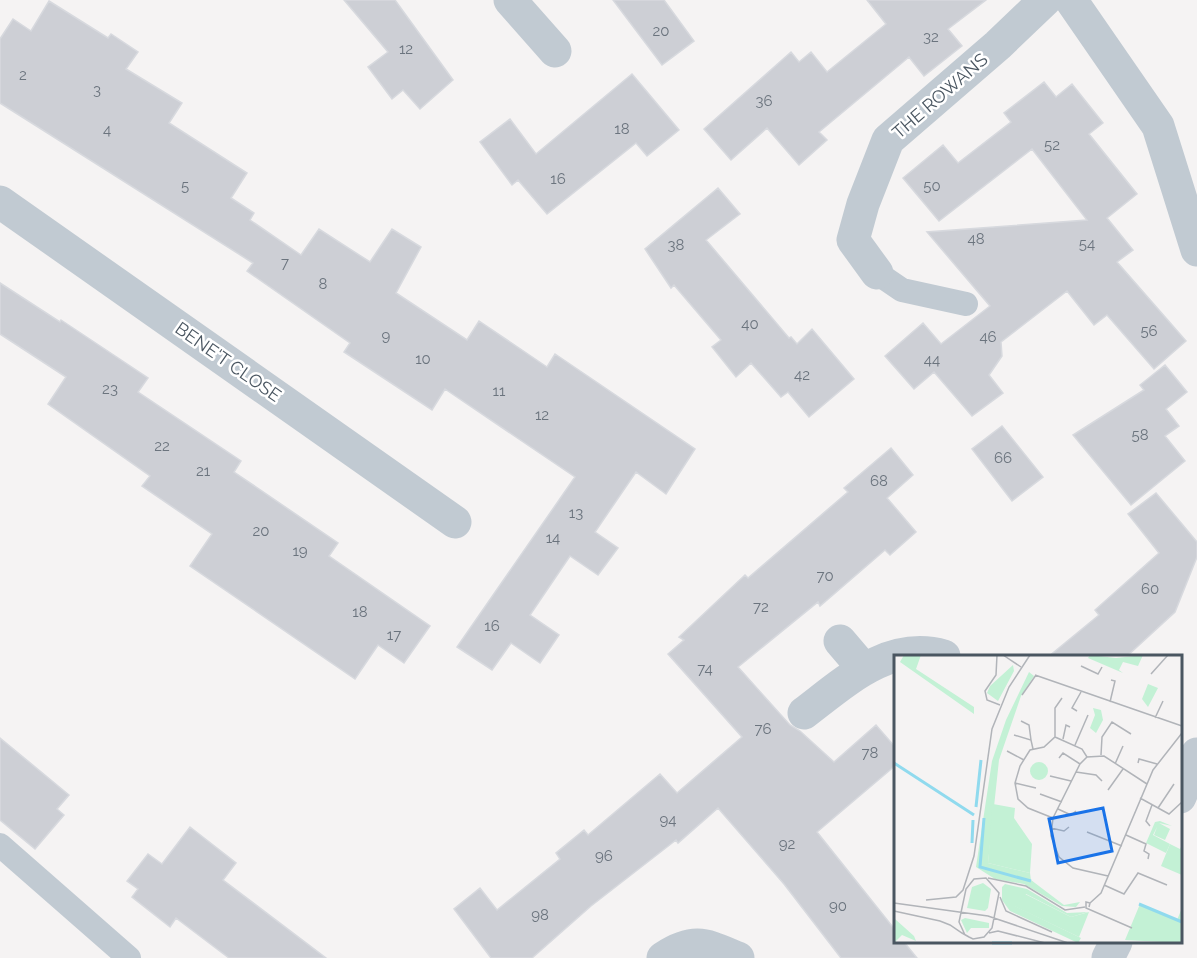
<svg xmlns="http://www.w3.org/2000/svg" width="1197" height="958" viewBox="0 0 1197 958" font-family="Raleway,sans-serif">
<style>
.building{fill:#cdcfd5;stroke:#d7d9de;stroke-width:1.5}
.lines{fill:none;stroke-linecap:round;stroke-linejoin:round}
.lane{stroke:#c1cad2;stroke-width:24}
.street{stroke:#c1cad2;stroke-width:33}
.labels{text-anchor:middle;stroke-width:5;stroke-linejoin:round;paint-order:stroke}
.number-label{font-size:15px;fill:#6b747e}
.street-label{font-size:18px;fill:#4a5661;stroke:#fff}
.inset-river{fill:none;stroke:#90daee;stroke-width:3}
.inset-road{fill:none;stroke:#b1b4b9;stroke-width:1.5}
.view{fill:#1a73e8;fill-opacity:0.15;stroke:#1a73e8;stroke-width:3}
.inset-edge{fill:none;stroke:#4a5661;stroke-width:3}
</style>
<rect width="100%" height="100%" fill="#f5f3f3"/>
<path class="building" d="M344,0H395L453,80L420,109L403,90L392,99L368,67L388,52Z
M613,0H664L694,41L662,65Z
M867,0H986L948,29L962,46L924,76L909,57L819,132L827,140L799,165L767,128L731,160L704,129L791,52L799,62L811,52L827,72L886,24Z
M49,1L108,38L111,34L138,52L126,69L182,103L169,123L247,173L231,198L254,213L250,220L301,255L319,229L370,262L392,229L421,247L396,293L467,340L479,321L547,367L555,354L695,449L666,494L636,472L595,532L618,548L598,575L570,556L530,615L559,635L540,663L511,643L492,670L457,647L575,477L445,389L432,410L344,352L350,343L247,271L253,263L0,103V39L13,19L31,31Z
M632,74L679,130L647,156L636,143L547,214L518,180L512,185L480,142L510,119L536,154Z
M1044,82L1056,97L1072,84L1103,123L1089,134L1137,194L1107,218L1133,250L1117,262L1186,341L1154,369L1107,315L1094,325L1067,291L1001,342L1002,356L989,375L1003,393L972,416L934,372L914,389L885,356L923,323L941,344L990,306L927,232L1087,220L1032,149L939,221L903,178L943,145L958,163L1011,122L1004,113Z
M718,188L740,214L706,240L789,338L791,337L797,344L812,329L854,379L809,417L788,392L781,397L751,363L736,377L712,347L721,340L674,285L671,288L645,249Z
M0,283L60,322L61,320L148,378L138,392L241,461L234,472L338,543L329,556L430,626L404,663L378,645L355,679L190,566L212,534L142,486L150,476L48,404L66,377L0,334Z
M1165,365L1187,392L1166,409L1179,426L1165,436L1185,461L1131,505L1073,435L1144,390L1140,385Z
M1002,426L1043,477L1012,501L972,449Z
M891,448L913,475L887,498L916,532L890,555L885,550L820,606L818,602L738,667L790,725L800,731L834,762L876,725L896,748V765L817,832L896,931V942H904L917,958H841L784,884L718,808L678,843L676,840L591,906L532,958H491L454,909L480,888L497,910L560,859L556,853L584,830L588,835L660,774L677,793L742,737L668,654L684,640L679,637L745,575L748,578L848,492L844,488Z
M1156,493L1197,542V557L1175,612L1126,657H1048L1099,615L1095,610L1159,553L1128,514Z
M0,738L69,795L57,809L64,815L35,849L0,820Z
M190,827L236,863L223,880L326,958H229L176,918L170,927L132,897L138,889L127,881L148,854L162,864Z"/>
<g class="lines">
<path class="lane" d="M877,273L902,290L966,304
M0,845L129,958"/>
<path class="street" d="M510,0L555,51
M1071,0L1158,126L1197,250
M0,202L455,522
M877,273L853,240L863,204L888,140L998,45L1045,0
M840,641L863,668
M804,713C845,682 889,640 944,656
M1180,797L1197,754
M663,958C695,937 706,945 738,958
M1108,958L1116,942"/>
</g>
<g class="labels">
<g class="number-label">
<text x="661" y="36">20</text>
<text x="931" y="42">32</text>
<text x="406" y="54">12</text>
<text x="23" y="80">2</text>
<text x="97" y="95">3</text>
<text x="764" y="106">36</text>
<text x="622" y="134">18</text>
<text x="107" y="135">4</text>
<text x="1052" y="150">52</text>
<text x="558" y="184">16</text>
<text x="185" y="191">5</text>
<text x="932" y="191">50</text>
<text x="976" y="244">48</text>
<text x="1087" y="249">54</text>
<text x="676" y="250">38</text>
<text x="285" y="268">7</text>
<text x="323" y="289">8</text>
<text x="750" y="329">40</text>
<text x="1149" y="336">56</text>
<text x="386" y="341">9</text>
<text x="988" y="342">46</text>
<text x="423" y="364">10</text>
<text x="932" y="365">44</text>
<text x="802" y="380">42</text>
<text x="110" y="394">23</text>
<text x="499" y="396">11</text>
<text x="542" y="420">12</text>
<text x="1140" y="440">58</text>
<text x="162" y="451">22</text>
<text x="1003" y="463">66</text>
<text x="203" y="476">21</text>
<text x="879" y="486">68</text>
<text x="576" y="518">13</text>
<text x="261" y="536">20</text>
<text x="553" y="543">14</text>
<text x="300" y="556">19</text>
<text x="825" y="581">70</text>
<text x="1150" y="594">60</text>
<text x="761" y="612">72</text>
<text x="360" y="617">18</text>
<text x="492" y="631">16</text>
<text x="394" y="640">17</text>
<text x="705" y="674">74</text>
<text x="763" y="734">76</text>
<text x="870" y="758">78</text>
<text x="668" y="825">94</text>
<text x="787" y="849">92</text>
<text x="604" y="861">96</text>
<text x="838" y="911">90</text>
<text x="540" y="920">98</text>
</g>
<g class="street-label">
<text transform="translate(940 96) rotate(-41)" y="6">THE ROWANS</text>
<text transform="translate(228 362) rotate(35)" y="6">BENE'T CLOSE</text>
</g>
</g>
<g transform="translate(894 655)">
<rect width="288" height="288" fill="#f5f3f3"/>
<path d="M119,10L120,16L104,46L93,38L96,31ZM254,29L264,33L254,52L248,44ZM199,53L207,55L209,65L202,78L196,73L201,60ZM136 116a9 9 0 1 1 18 0a9 9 0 1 1-18 0ZM266,166L278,171L265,168L276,174L271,185L260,180L263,172L259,180L276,189L272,198L252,188L261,167ZM131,239L177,262L195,257L185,282L120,251ZM1,264L20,281L22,286L8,280L0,288Z" fill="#c3f1d5"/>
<path d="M10,0H27L22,14L80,52V59L6,7ZM135,17L140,21L127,41L105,105L94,208L136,218L137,225L170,250L186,247L182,252L168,251L130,229L101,224L82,212L98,106L112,65ZM89,228L97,234L94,253L91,256L73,253L78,232ZM111,229L133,234L173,258L194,257L177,262L132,239L121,251L187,283L184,288L116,256L108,245V232ZM71,263L95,268V273H77L73,278L67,265Z" fill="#c3f1d5"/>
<path d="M196,0L222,3L249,0L244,11L229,7L225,15L229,18L194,3ZM99,149L121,153L120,163L138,189L136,218L94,208L98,156L95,152ZM276,189L286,194L288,190V220L267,211ZM246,249L283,265L288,253V288L231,285Z" fill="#c3f1d5"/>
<path class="inset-river" d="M0,108L80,160M82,152L87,105M90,163L86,212L137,226M78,188L79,165M245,249L288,267M98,288H118"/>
<path class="inset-road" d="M103,0L102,20L91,36L93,45L106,50M109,0L127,12M187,11L204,19L208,12M257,19L274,0M141,20L288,71M128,40L142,20M216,47L221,26L217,25M183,56L178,53L187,37M261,63L269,46M127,66L135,70L137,85M120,80L137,85L139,94M161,82V53L168,43M169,84L172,70L176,72M181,90L194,60M113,96L130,105M207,100L208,82L218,67L237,79M165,103L169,98L186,109M244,108L245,104L263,109M221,109L229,91M182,117L202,120L208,126M156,121L177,126M121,128L142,133M214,135L229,114M146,139L168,147M246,143L275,159L288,147M264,153L280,129M164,154L177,160L182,156M159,163L134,153L124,144L121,128L126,111L136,95L150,92L161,82L188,94L193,102M256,171L252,166L258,150M157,173L170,176L175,172M193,177L228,191M232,180L252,189L250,196L255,199L254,204M214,221L179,213L165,202L157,181L159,163L186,109L193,102L210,101L253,129M94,223L132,231L171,255L191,252M210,230L230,239L244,218L273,230M106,242L112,256L158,277M32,245L62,242L69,235L80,201L98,74L115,32L136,0M0,248L94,261L174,288M196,248L207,238L259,115L288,78M195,252L196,248L192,247V253L238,273M0,256L46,266L56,270L68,278L75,282L79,284L90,282L98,273L105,238L92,223L80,224L72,234L65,267L71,280M95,278L104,276L151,288"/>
<path class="view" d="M209,153L218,196L164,208L155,164Z"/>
<rect width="288" height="288" class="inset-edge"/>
</g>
</svg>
